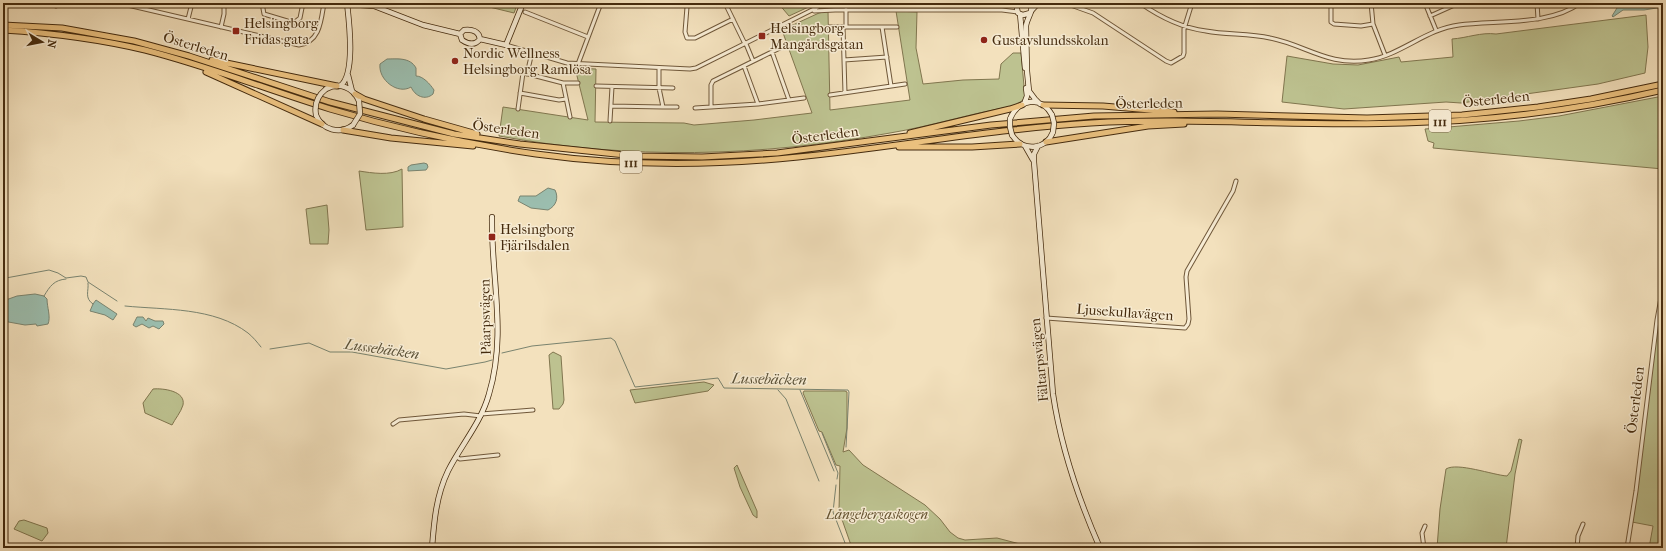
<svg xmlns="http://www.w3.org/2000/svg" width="1666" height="551" viewBox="0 0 1666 551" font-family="'IM FELL French Canon',serif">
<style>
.green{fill:#bdc290;stroke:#81764f}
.water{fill:#9bbeaf;stroke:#79836f}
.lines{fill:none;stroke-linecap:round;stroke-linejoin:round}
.stream{stroke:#79836f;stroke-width:1}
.street-casing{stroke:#70583a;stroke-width:5}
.secondary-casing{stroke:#452b0e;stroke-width:6}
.primary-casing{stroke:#452b0e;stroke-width:7}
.street{stroke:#f7ecd4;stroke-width:3}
.secondary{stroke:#f7ecd4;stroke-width:4.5}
.primary{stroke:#eac07e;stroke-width:5}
.secondary-bridge-casing{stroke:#452b0e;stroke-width:6;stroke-linecap:butt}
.secondary-bridge{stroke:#f7ecd4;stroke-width:4.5}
.poi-dot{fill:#8f2418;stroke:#f7ecd4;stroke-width:1.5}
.labels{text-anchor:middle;stroke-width:3;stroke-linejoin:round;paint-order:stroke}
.shield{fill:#f7ecd4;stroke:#7a6549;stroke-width:1}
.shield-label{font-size:13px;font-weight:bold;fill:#452b0e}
.poi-label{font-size:14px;fill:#452b0e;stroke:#f7ecd4;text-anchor:start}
.street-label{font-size:14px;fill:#452b0e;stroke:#f7ecd4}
.park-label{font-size:14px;font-style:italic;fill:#63512e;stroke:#f7ecd4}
.water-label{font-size:15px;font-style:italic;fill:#5a5036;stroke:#f7ecd4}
</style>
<rect width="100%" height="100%" fill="#f3e1bd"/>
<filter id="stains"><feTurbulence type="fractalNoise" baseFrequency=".005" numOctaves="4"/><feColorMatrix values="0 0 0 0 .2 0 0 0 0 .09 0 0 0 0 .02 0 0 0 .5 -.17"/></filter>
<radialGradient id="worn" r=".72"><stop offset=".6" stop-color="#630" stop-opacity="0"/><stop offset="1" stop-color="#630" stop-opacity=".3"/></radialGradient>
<path class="green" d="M473,3H509L517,5L514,13Z
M778,3H822L815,4L789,16Z
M828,11L830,110L910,100L896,11L917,12L916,48L923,84L963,80L999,79L1001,64L1013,53H1021L1025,97L1023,100L1014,106C972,113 932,126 890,133C759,157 630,160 499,136L503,107L588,120L575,68L596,69L595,122L684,123L694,125L754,120L812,113L782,30L819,13Z
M1646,15L1648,47L1645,73L1598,84L1461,103L1446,102L1344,109L1282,102L1287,56L1333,64L1358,65L1399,57L1401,62L1453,57L1452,39C1467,38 1481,32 1496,34Z
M1663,96V169L1433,148L1434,143L1428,141L1425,129L1519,121L1559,116Z
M402,169L403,227L366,230L359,171C372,173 390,176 402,169Z
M327,205L329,230L328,244H310L306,209Z
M1663,299V548H1649L1653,526L1632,522L1658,324Z
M553,352L561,356L564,400L563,404L559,409H553L549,355Z
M704,382L714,385L708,391L635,403L630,390Z
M153,389C163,388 186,391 183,405C181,412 175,419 172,425L145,413L143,403Z
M804,391H845L847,392V428L843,452L849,450L863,465L925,505L940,519L950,532L958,538L965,540L997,538L1020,544L1028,548H852L839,511L840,466L836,465L822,432L819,431L803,393Z
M1519,439L1522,440L1521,444L1515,474L1506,548H1437L1440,509L1446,469C1457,462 1493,475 1507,476L1511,471Z
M737,465L757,511V518L753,515L740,487L734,468Z
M24,520L47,528L48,533L42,541L14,529L19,521Z"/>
<path class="water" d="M1615,3H1663V7L1644,10H1623L1613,17L1612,16L1617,8Z
M387,59C397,59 410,57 416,68V76C423,76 430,84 434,90L433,94C425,101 415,96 411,87C398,95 378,80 380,64Z
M424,163L427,164L428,167L426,170L408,171V167L411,165Z
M548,188L555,190C559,198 556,206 548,210L531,208L518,201L520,196H536Z
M35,294L44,296L47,299C47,307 51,317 48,324L37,326L36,324L25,325L3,321V301L17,296Z
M96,300L117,314L113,320L105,315L90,311L93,304Z
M137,317H143L146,321L148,318L155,321H163L164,324L159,329L153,326L149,328L142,324L136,327L133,325Z"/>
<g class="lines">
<path class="stream" d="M6,278L49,270L58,273L66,278L81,276L86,277L88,282L117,301
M88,283C89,291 84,298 93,304
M44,296C50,286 54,280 66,279
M125,306C165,310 214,307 248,333C253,337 257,342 261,347
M270,349L309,343L330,352H352L446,369L485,362L492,360
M502,353L532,346L611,338L615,341L635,387L718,378L724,388L848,390L849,392L846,447
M778,390L786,399L819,481
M800,390L834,471
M822,433L838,473L837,479
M836,485L833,512L847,548"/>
<defs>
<path id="street" d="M50,3L56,6L63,3
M119,3L299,45C320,42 321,21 324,3L347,4
M262,3L264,14L294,23L300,18L303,3
M700,3L689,5L687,7L685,32L687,38H695L733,19
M725,3L745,44
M1065,3L1093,13L1166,61L1171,63L1183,56L1184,53V29L1192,3
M1140,3C1160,17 1182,28 1206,31C1227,35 1249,33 1270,38C1306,45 1329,67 1369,60C1401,55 1426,29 1459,25C1495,20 1550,26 1580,3
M1331,3V22L1334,24L1361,26L1373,24
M1371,3L1373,24L1385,55
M1425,3L1436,30
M1537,3L1538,19
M814,11L835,10H1002L1018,12
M525,12L588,37
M1031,12L1039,3
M1430,16L1459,3
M188,19L192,3
M221,27L224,14V3
M829,27H897
M843,27L845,93
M846,27V9
M882,27L891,86
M746,44L753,61
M506,45L567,63L690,69L696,68L820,6L835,5H1007L1017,3
M772,52L789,100
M844,60L887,57
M578,64L601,3
M744,66L758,104
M659,68V88L663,107H677
M509,69L563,83L570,117
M527,74L532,52
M563,83H578
M596,86L673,88
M520,93L559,100L566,99
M830,95L905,84
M611,106L663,107
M711,107V85L713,81L786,45
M695,108L758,104L804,98
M518,109L523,73
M610,121L612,87
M1046,318L1185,328L1188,324L1189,319L1186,277L1187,271L1233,191L1236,181
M481,414L533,410
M393,424L399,420L464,414L481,416
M456,457L460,459L498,455
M1424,548L1422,533L1425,526
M1577,548L1578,536L1583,524
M1627,548L1636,491L1657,320L1663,287"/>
<path id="secondary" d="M1017,3V9L1018,13L1023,15L1030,13
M1031,3C1034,11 1027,18 1026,26L1027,71L1029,91L1035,99L1040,104
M347,4L374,6L423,25L460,34
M1020,14L1025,68
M460,34L464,30C472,29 479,31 480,39
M460,34L462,40C468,44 475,46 480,39
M480,39L506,45L523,3
M348,75L352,91
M340,86C356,75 349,21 347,3
M326,89C339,82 353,87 359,101
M1024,104L1027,96L1026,88
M316,115C322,130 340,135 353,125
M1010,119C1018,99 1041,95 1052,115
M1012,135C1023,152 1046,150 1053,132
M1025,146L1033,160
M1038,146L1034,154V162L1053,394C1061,448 1078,498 1100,548
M432,548C434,522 436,496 448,471C461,445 481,423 489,394C507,334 491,278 492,217"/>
<path id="primary" d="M3,25L62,28L134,41L189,56L330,102L454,134L520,144L635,156L702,157L777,153L991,125L1094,116L1217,114L1367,118L1462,115L1538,107L1591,99L1663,84
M3,30C51,33 98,39 145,50C208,66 268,90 330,109C397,129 467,144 536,154C623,166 711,166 798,157C896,147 993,129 1091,123C1195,117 1299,127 1404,123C1491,121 1578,110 1663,90
M212,60L337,86
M206,72L322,124
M355,94L364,99L424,119L477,134
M1043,105L1103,106L1174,112
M343,130L391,138L473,146
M910,133L1010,109L1022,105
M1046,142L1148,126L1184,124
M899,147H972L1020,144"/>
</defs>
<use href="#street" class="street-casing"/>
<use href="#secondary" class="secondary-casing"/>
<use href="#primary" class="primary-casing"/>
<use href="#street" class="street"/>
<use href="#secondary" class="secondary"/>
<use href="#primary" class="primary"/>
<defs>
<path id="secondary-bridge" d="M316,115C314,104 317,96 326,89
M1052,115L1054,123L1053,132
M1010,119V127L1012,135
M353,125L360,114L359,101"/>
</defs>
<use href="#secondary-bridge" class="secondary-bridge-casing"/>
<use href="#secondary-bridge" class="secondary-bridge"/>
</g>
<g class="poi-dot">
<rect x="232" y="27" width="8" height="8" rx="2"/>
<rect x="758" y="32" width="8" height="8" rx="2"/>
<circle cx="984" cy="40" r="4"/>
<circle cx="455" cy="61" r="4"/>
<rect x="488" y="233" width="8" height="8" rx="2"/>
</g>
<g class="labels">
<g class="shield">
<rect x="1429" y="110" width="22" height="22" rx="3"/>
<rect x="620" y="151" width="22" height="22" rx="3"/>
</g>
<g class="shield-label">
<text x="1440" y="126">111</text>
<text x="631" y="167">111</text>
</g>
<g class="poi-label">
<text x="244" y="28">Helsingborg<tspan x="244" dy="16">Fridas gata</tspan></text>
<text x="770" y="33">Helsingborg<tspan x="770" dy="16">Mangårdsgatan</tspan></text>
<text x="992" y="45">Gustavslundsskolan</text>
<text x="463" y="58">Nordic Wellness<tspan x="463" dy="16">Helsingborg Ramlösa</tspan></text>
<text x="500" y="234">Helsingborg<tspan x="500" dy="16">Fjärilsdalen</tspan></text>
</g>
<g class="street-label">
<text transform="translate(196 46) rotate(17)" y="5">Österleden</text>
<text transform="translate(1496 99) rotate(-6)" y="5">Österleden</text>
<text transform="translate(1149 103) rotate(-1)" y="5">Österleden</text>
<text transform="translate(506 129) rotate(8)" y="5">Österleden</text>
<text transform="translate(825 135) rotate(-7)" y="5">Österleden</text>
<text transform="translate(1125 312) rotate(4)" y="5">Ljusekullavägen</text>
<text transform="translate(485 317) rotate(-91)" y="5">Påarpsvägen</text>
<text transform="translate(1039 360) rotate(-96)" y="5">Fältarpsvägen</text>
<text transform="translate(1635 400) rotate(-83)" y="5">Österleden</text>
</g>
<g class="park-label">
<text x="877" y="519">Långebergaskogen</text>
</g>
<g class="water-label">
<text transform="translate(382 349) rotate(8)" y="5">Lussebäcken</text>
<text transform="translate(769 379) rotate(1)" y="5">Lussebäcken</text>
</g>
</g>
<rect width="1666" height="551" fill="none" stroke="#f3e1bd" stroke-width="16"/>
<rect x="4" y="4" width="1658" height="543" fill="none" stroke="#452b0e" stroke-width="2"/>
<rect x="8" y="8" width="1650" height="535" fill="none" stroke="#452b0e"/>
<g transform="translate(42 42) rotate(100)" stroke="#f7ecd4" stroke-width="3" paint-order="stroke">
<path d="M0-3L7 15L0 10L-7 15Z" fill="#452b0e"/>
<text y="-6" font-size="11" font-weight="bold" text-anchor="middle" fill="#452b0e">N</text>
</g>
<rect width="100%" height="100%" filter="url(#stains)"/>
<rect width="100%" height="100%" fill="url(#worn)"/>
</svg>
